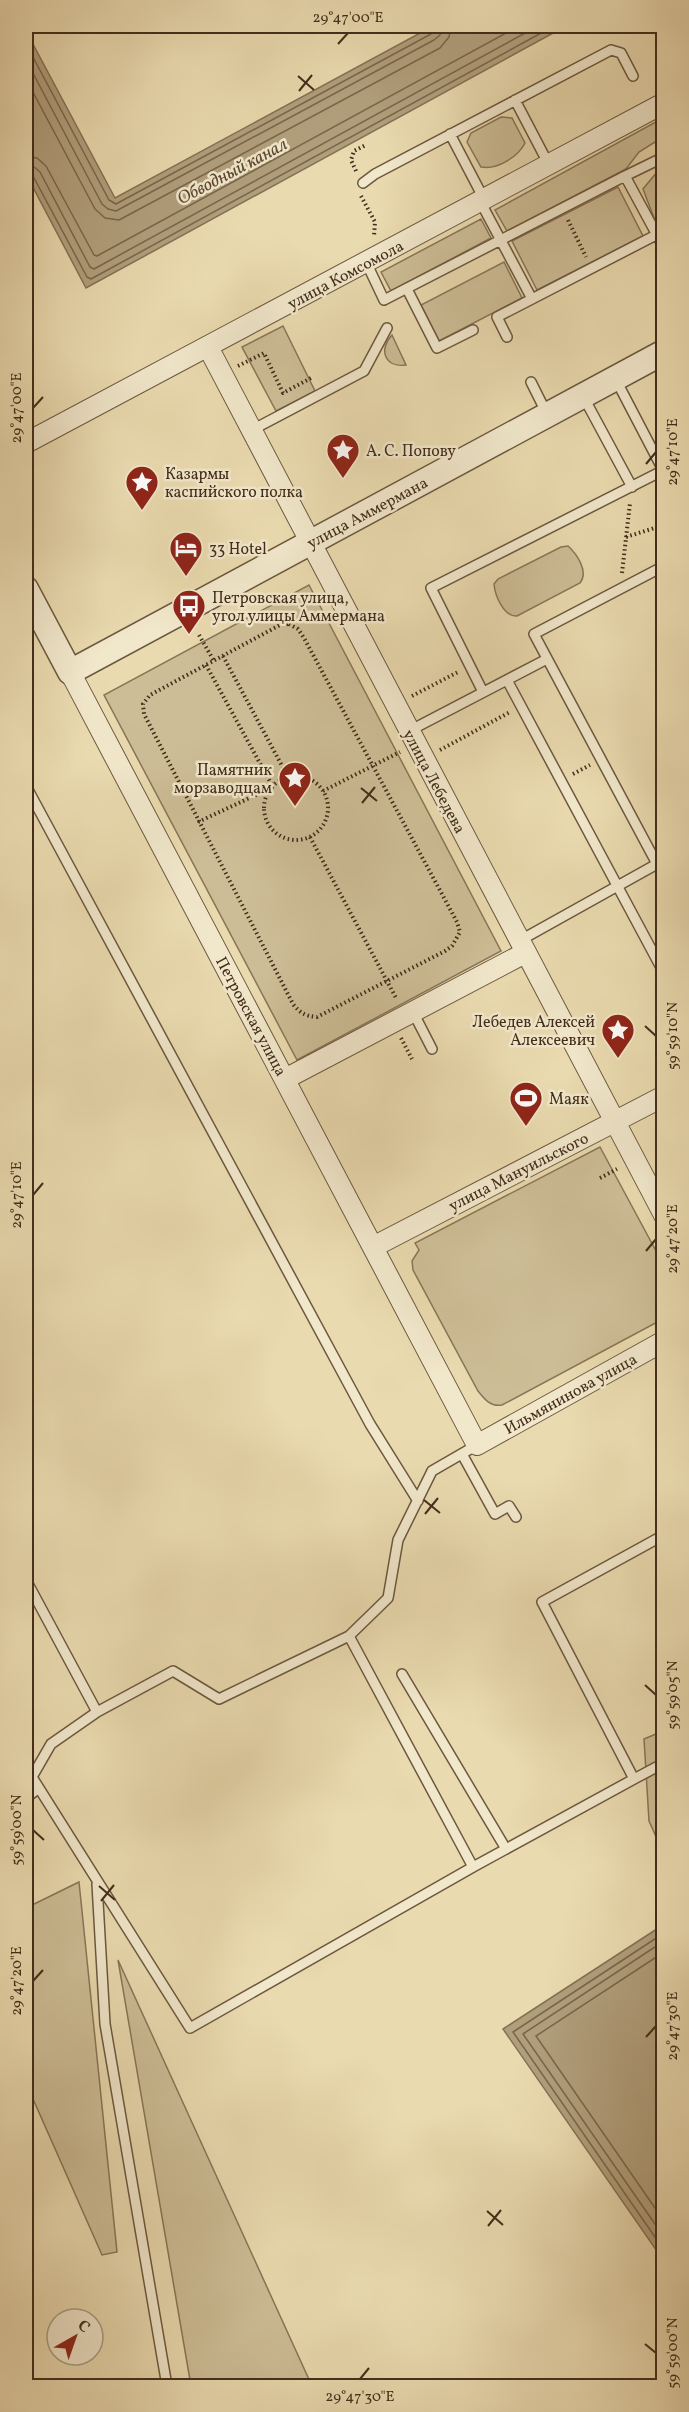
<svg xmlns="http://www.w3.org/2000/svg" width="689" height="2412" viewBox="0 0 689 2412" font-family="Vollkorn,serif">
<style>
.green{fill:#cdbd96;stroke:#887558;stroke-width:1.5}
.water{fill:#b19f7c;stroke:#857155;stroke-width:1.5}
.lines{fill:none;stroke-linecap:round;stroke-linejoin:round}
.shore{stroke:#7a664b;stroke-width:1.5}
.service-casing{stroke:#6c583f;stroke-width:12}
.minor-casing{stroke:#6c583f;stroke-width:22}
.tertiary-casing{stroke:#6c583f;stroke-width:27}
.path{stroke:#422d1a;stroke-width:4;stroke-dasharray:1.5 3;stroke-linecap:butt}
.service{stroke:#f1e7cb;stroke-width:9}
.minor{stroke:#f1e7cb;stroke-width:20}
.tertiary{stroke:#f1e7cb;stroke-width:24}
.ticks{fill:none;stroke:#422d1a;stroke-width:2}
.labels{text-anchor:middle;stroke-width:5;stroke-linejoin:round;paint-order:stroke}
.street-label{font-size:16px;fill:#422d1a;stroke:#f1e7cb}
.poi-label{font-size:16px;fill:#422d1a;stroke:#f1e7cb;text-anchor:start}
.water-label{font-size:18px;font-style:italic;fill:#5e4a32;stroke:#f1e7cb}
.neatline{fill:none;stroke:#422d1a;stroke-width:2}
.ticks-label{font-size:15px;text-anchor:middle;fill:#422d1a}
</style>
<rect width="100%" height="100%" fill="#eadaaf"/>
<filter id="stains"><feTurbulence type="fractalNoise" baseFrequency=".00333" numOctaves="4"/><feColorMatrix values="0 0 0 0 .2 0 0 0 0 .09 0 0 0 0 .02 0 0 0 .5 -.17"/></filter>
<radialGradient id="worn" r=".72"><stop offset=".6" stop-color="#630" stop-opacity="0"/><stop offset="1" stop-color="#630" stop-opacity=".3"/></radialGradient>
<path class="green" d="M501,117L512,118L525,143C518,157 497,170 481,167L467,142L471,133Z
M663,118V137L639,152L626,169L507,231L495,210Z
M663,168V223L657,226L643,189L657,172Z
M618,187L643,236L537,290L512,241Z
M481,219L491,238L391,291L381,272Z
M504,262L522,298L439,341L421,305Z
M283,326L315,391L276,411L242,347Z
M392,335L406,365C385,368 378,350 392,335Z
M568,546C577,554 589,572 580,583L517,616C504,617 495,596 494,584L498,579L561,547Z
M309,585L501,951L297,1060L104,695Z
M600,1147L663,1264V1319L502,1405C491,1407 485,1400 478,1391L413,1270L412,1261L419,1250L415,1243Z
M663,1731V1852L649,1821L644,1739Z
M79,1882L117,2252L102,2255L26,2083V1908Z
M118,1960L312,2386H191Z"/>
<path class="water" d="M433,26H566L86,288L26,174V31L115,198Z
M663,1925V2271L659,2254L503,2029Z"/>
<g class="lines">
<path class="shore" d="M26,44L109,200L116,204L431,34L435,26
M26,60L102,204L108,209L116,211L434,40L440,35L442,26
M26,79L95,209L105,218L119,220L440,48L449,37L451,26
M26,156L37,158L46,166L94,255L97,256L519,26
M26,165L33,166L40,172L90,267L94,269L538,26
M26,173L33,176L87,277L91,279L554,26
M664,1933L513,2032L664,2250
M664,1941L523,2034L664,2237
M664,1952L536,2036L664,2221"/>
<defs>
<path id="service" d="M663,26H664
M515,100L549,165
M450,134L484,199
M664,157L625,176L664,248
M363,183L375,174L611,50L621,53L633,76
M480,201L532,299
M366,262L384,300L625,176
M407,289L437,348L473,330
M507,337L497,317L656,235
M616,380L663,470
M531,382L547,414
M583,396L632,487
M252,430L364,371L387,328
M664,566L534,634L657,864L664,861
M507,680L664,973
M483,692L431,588L664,470
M409,731L547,659
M26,786L370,1424L418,1501
M519,941L657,864L664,876
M413,1012L432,1049
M462,1454L495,1514L509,1506L516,1517
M26,1580L97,1712L173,1671L219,1699L349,1636L388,1598L398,1540L432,1471L477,1445
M349,1636L473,1867L634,1779L542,1602L664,1535
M402,1674L506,1849
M97,1712L51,1744L32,1777L190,2028L473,1867
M634,1779L664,1763
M26,1798L39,1788
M97,1884L105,2024L167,2386"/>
<path id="minor" d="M208,347L664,1215
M26,443L664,103
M70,672L477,1445L664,1341
M285,1079L525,953
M373,1247L664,1096"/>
<path id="tertiary" d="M26,589L70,672L664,352"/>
</defs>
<use href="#service" class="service-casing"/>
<use href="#minor" class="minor-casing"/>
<use href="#tertiary" class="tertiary-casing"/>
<path class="path" d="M356,171L351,160L354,151L366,145
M361,196L375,222L374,236
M568,220L586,257
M238,366L264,353L283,393L311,378
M626,537L664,525
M622,573L630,503
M289,624L298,629L304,638L457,922L460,932L452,946L445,951L317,1017C305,1016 300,1013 293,1004L144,714L143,704L150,695L280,625Z
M199,635L214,661
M223,656L288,777
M412,696L458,672
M440,750L510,712
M573,774L590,765
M264 808a32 32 0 1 1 64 0a32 32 0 1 1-64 0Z
M323,791L400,752
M198,822L273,787L206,665
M310,837L396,998
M401,1038L412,1059
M600,1178L617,1169"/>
<use href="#service" class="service"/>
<use href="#minor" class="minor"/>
<use href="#tertiary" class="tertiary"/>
</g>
<path class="ticks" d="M338,44L348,33M298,76L314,90M299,91L312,75M33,408L43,397M646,464L656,452M361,788L377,801M362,803L375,787M645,1026L656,1036M33,1195L43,1183M646,1251L656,1239M424,1500L440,1513M425,1514L438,1498M645,1685L656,1695M33,1830L44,1840M99,1886L115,1900M101,1901L114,1885M33,1981L43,1970M646,2037L656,2026M487,2211L503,2225M488,2226L501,2210M645,2344L656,2353M360,2379L369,2368"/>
<defs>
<symbol id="sight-pin" viewBox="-11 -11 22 30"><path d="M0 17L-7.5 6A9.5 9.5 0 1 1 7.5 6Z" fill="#8f2418" stroke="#f1e7cb"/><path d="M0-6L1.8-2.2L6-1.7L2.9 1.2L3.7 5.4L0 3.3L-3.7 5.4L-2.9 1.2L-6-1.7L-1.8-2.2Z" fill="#fff"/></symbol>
<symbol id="hotel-pin" viewBox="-11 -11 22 30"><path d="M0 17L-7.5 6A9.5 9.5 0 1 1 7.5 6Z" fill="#8f2418" stroke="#f1e7cb"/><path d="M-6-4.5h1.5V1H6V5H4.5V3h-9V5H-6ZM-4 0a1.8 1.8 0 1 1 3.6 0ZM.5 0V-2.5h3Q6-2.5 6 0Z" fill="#fff"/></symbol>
<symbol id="bus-pin" viewBox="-11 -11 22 30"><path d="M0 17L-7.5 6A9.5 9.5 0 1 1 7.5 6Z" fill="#8f2418" stroke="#f1e7cb"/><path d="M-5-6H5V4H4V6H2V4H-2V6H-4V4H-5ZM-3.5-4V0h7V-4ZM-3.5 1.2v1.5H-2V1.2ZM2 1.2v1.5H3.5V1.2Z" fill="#fff"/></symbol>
<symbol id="stadium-pin" viewBox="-11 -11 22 30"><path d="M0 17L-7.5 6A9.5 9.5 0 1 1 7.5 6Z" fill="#8f2418" stroke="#f1e7cb"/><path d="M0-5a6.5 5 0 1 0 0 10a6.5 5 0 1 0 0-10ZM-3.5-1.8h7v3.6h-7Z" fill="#fff"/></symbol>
</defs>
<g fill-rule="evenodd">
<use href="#sight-pin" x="324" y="431" width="38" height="52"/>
<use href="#sight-pin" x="123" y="463" width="38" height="52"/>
<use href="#hotel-pin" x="167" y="529" width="38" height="52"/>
<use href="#bus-pin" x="170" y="587" width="38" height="52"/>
<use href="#sight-pin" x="276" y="759" width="38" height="52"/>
<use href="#sight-pin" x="599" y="1011" width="38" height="52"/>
<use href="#stadium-pin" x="507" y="1079" width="38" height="52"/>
</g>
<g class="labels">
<g class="street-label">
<text transform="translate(345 274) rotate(-28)" y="6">улица Комсомола</text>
<text transform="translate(367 512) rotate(-28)" y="6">улица Аммермана</text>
<text transform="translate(435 781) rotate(62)" y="6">улица Лебедева</text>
<text transform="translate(252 1016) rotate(62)" y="6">Петровская улица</text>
<text transform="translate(518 1171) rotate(-27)" y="6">улица Мануильского</text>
<text transform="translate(570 1393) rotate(-29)" y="6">Ильмянинова улица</text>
</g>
<g class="poi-label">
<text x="366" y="456">А. С. Попову</text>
<text x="165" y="479">Казармы<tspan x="165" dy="18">каспийского полка</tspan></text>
<text x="209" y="554">33 Hotel</text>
<text x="212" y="603">Петровская улица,<tspan x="212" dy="18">угол улицы Аммермана</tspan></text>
<text x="272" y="775" text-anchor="end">Памятник<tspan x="272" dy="18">морзаводцам</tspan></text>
<text x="595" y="1027" text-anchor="end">Лебедев Алексей<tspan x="595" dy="18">Алексеевич</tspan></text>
<text x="549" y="1104">Маяк</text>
</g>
<g class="water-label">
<text transform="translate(232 171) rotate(-28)" y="6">Обводный канал</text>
</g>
</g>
<rect width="689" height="2412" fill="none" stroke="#eadaaf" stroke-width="66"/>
<g transform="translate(75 2337) rotate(40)"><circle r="28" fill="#f1e7cb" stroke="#ab9d84" stroke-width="1.5"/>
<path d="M0-4.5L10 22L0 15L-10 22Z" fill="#8f2418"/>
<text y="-9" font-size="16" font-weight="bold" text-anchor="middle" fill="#422d1a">С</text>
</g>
<rect x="33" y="33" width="623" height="2346" class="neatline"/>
<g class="ticks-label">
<text x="348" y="22">29°47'00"E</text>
<text transform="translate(16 408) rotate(-90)" y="5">29°47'00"E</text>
<text transform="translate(672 452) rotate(-90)" y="5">29°47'10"E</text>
<text transform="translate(672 1036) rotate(-90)" y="5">59°59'10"N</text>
<text transform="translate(16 1195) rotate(-90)" y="5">29°47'10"E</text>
<text transform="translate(672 1239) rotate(-90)" y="5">29°47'20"E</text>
<text transform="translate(672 1695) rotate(-90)" y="5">59°59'05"N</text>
<text transform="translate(16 1830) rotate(-90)" y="5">59°59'00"N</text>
<text transform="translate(16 1981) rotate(-90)" y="5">29°47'20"E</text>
<text transform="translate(672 2026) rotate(-90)" y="5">29°47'30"E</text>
<text transform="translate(672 2353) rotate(-90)" y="5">59°59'00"N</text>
<text x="360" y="2401">29°47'30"E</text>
</g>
<rect width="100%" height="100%" filter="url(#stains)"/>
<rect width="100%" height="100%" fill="url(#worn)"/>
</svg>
